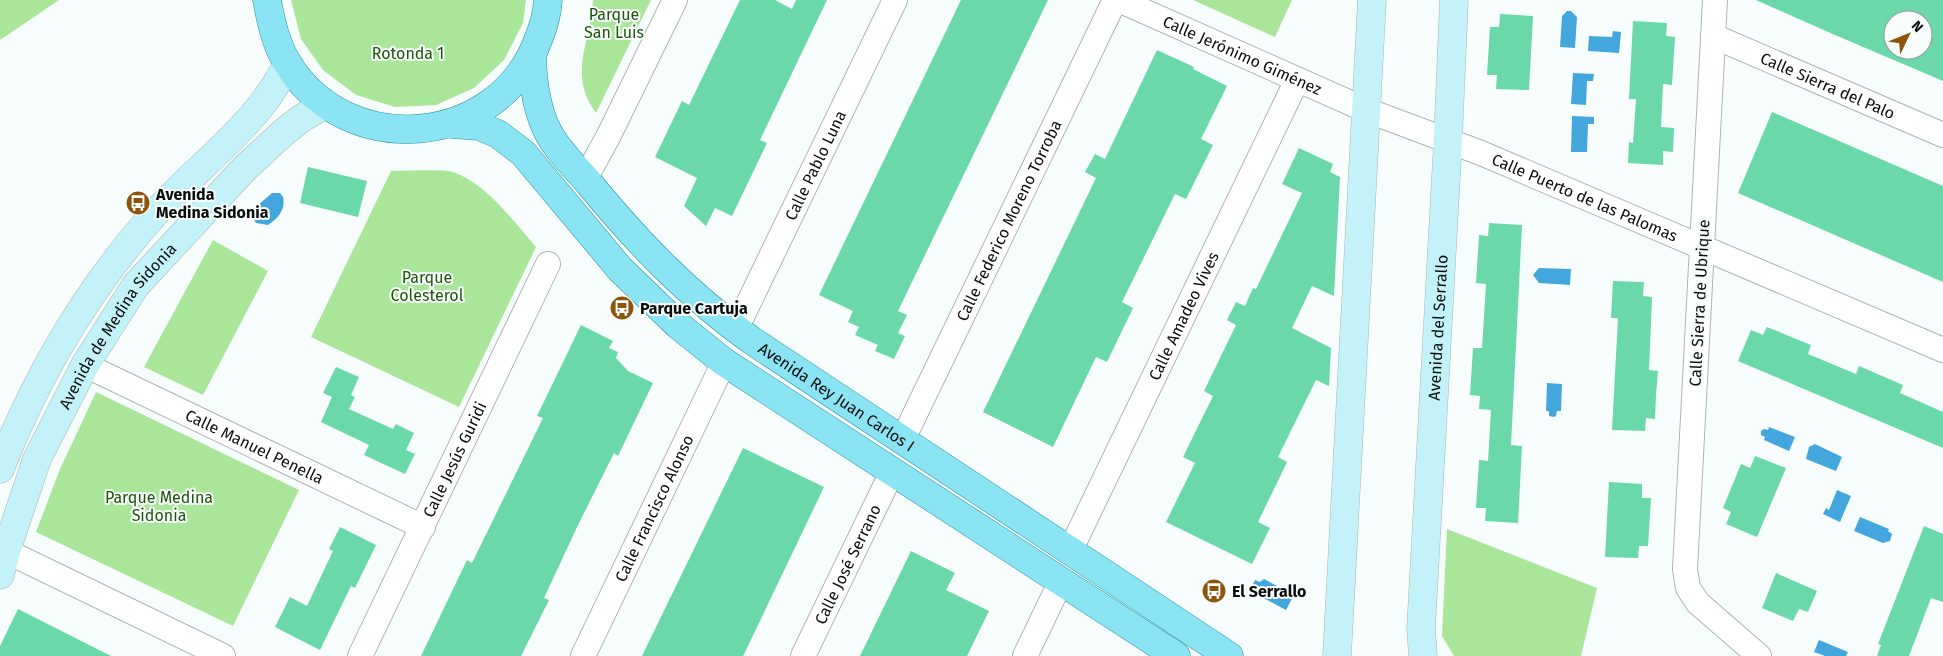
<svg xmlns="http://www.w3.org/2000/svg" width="1943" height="656" viewBox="0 0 1943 656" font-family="'Fira Sans',sans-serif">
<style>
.green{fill:#aae699}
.water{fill:#43a7de}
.building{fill:#6bd8a9;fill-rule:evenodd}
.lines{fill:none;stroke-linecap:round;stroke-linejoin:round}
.street-casing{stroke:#afb4b3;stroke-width:26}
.secondary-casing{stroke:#afb4b3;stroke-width:29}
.primary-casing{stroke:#2b8d9e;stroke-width:29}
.street{stroke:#fff;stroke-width:24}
.secondary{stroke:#c4f2f9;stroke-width:28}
.primary{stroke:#8ae4f4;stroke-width:28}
.labels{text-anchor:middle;stroke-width:4;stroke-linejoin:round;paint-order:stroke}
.park-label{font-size:16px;fill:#1d5504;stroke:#f7fdfc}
.street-label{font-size:16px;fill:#0c0d0d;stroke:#f7fdfc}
.poi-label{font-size:16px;font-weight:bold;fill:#0c0d0d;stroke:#f7fdfc;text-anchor:start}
</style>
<rect width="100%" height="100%" fill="#f7fdfc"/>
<path class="green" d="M0,0H59L0,40Z
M291,0H526L523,23L504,60L474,88L436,105L395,107L356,95L323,70L301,39Z
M593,0H651L596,113C567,74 591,42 593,0Z
M1193,0H1292L1275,37Z
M391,171C405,171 442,169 453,172C486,183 514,222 536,247L459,407L311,337Z
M213,240L268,271L203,395L144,367Z
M96,392L299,490L233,626L36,532L60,469Z
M1447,529L1597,588L1581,656H1454L1442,636Z"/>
<path class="water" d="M1567,11H1571L1577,17L1575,48L1560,47L1562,16Z
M1613,31L1621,32L1619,53L1588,51L1589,36L1612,37Z
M1573,73L1594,74L1593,81H1587L1586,105L1571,104Z
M1572,116L1594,117V124H1588L1587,152H1571Z
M272,193H280L283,197C286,209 278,219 268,225L256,223L253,218L257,206Z
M1539,268L1571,269L1570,285L1539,283L1533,275Z
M1547,383L1562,384L1561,411H1557L1556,416L1554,417L1549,416V411H1546Z
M1769,427L1795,437L1789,451L1764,440L1765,437L1761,435V431L1764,429L1768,430Z
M1815,444L1842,457L1836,471L1806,459L1809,447Z
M1837,490L1851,496L1840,522L1823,514L1826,508L1829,510Z
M1860,517L1889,529L1888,531L1892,534L1890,541L1883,543L1854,531Z
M1264,579L1294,595L1286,610L1256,594L1257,589L1252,586L1255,580L1260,582Z
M1819,640L1848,652L1846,656H1825L1814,652Z"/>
<path class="building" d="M740,0H775L792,9L796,0H827L760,140L767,143L732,216L715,208L706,226L684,206L697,178L655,157L682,101L689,105Z
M961,0H1048L898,311L907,315L898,333L905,336L894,359L875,351L878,345L855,335L859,327L848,322L853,311L819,295Z
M1756,0H1943V81L1835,35ZM1893,20H1923V50H1893Z
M1500,14L1533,16L1529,90L1496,89L1497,75H1487L1490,27H1499Z
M1633,21L1667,23L1666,36L1675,37L1672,85L1663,84L1661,127L1674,128L1673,152L1663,151V165L1628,163L1629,142L1633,143L1636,99H1629Z
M1157,50L1194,67L1193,69L1227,86L1201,139L1213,145L1186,199L1175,194L1122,302L1133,308L1107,362L1096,357L1053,447L983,412L1096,178L1085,172L1095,154L1105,159Z
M1772,112L1943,186V282L1738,193Z
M1299,148L1333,164L1330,172L1340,177L1334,296L1312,286L1292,328L1331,348L1329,386L1316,380L1278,457L1287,462L1258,522L1270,528L1252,564L1166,522L1195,463L1183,457L1213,396L1204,391L1236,325L1227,320L1236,302L1245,306L1253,288L1256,289L1302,193L1282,184Z
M308,167L367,181L358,217L300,203Z
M1489,223L1522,225L1511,445L1522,446L1518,523L1485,521L1486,508H1476L1479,460L1488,461L1491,410L1479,409L1480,396L1470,395L1473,348H1482L1486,284L1476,283L1479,235L1488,236Z
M1613,281L1644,282L1643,296L1652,297L1649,370L1658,371L1656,395L1655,419L1646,418L1645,431L1612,430L1618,318H1611Z
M581,325L613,341L609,348L618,352L616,358L628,371L653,383L618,456L614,453L578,525L544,598L549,600L521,656H421L467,560L472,563L543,418L537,416Z
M1767,327L1811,345L1808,354L1856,374L1859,366L1903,385L1900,393L1943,412V448L1738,361L1751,330L1763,335Z
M336,367L359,377L351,395L355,397L349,409L393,429L396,424L414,433L406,450L415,454L405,474L364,455L369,445L321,422L332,397L323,393Z
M743,448L824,487L746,650L743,656H642Z
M1755,456L1786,468L1757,537L1726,524L1731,512L1723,508L1741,464L1750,468Z
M1609,482L1642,484V498H1651L1648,546H1639L1638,558L1605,557Z
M1924,526L1943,534V602L1931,598L1909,656H1877L1881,645L1878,644Z
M340,527L376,545L355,588L351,586L320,650L275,627L290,597L307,606L333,551L329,549Z
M911,551L955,573L946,590L989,611L967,656H860Z
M1776,573L1817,591L1808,612L1799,609L1793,621L1762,608Z
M18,609L111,656H0V646Z"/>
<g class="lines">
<defs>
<g id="street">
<path id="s1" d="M1119,0L1366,110L1481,153L1943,350"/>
<path d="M1715,0L1685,569L1688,588L1698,603L1759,656"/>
<path id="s2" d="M1713,36L1943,135"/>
<path d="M585,179L609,135L675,0"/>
<path id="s3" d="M736,329L895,0"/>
<path id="s4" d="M85,365L423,527"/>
<path id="s5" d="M902,441L1115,0"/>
<path d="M6,551L223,656"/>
<path id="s6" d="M1070,551L1297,80"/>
<path id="s7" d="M360,656L548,264"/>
<path id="s8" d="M583,656L724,362"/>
<path id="s9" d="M803,656L892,472"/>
<path d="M1025,656L1061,581"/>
</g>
<g id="secondary">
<path d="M0,469C35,379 86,292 150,219C182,182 222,152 254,114C268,99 278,81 288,64"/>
<path id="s10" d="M0,575L6,551L37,459L85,365L136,285L245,168L284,132L302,118L326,104"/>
<path d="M1337,656L1372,0"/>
<path id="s11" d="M1423,656L1421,629L1448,140L1454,0"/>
</g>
<g id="primary">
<path d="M267,0C271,22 276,45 288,64C348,161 499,147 538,40C544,26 547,15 548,0"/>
<path id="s12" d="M532,58C533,83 536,109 548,132C557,150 575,167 588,182C638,243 687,294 751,340L1229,656"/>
<path d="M452,124L479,126L498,134L523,153L620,269L678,325L724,362L1176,656"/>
</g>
</defs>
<use href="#street" class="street-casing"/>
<use href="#secondary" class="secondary-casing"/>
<use href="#primary" class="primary-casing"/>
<use href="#street" class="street"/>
<use href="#secondary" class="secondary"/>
<use href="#primary" class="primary"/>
</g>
<defs>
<symbol id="bus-disc" viewBox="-11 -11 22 22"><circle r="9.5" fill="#8d550c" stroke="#f7fdfc"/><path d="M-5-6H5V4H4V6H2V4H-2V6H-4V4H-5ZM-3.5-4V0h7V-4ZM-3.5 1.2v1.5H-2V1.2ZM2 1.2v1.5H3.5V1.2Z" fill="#fff"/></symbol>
</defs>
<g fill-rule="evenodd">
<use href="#bus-disc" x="124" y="189" width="28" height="28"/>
<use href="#bus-disc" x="608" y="294" width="28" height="28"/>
<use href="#bus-disc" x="1200" y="577" width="28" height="28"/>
</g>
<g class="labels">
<g class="park-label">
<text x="614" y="20">Parque<tspan x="614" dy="18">San Luis</tspan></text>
<text x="408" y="59">Rotonda 1</text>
<text x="427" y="283">Parque<tspan x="427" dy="18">Colesterol</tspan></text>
<text x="159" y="503">Parque Medina<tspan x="159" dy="18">Sidonia</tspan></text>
</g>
<g class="street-label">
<text dy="6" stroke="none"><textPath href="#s1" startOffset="135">Calle Jerónimo Giménez</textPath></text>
<text dy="6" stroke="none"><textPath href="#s2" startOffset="125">Calle Sierra del Palo</textPath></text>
<text dy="6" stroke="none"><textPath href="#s3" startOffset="182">Calle Pablo Luna</textPath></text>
<text dy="6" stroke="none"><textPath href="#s1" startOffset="506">Calle Puerto de las Palomas</textPath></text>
<text dy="6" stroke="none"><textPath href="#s5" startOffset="245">Calle Federico Moreno Torroba</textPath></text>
<text transform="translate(1699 303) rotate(-87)" y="6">Calle Sierra de Ubrique</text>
<text dy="6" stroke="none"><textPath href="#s6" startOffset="261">Calle Amadeo Vives</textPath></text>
<text dy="6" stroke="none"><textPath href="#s10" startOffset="278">Avenida de Medina Sidonia</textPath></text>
<text dy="6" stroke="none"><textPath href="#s11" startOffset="329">Avenida del Serrallo</textPath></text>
<text dy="6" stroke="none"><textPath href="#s12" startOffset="471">Avenida Rey Juan Carlos I</textPath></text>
<text dy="6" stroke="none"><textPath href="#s4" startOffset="188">Calle Manuel Penella</textPath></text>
<text dy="6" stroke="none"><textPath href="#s7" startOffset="218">Calle Jesús Guridi</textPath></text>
<text dy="6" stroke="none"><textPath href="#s8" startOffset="164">Calle Francisco Alonso</textPath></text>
<text dy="6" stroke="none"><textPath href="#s9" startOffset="102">Calle José Serrano</textPath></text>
</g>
<g class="poi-label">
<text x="156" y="200">Avenida<tspan x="156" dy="18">Medina Sidonia</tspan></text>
<text x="640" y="314">Parque Cartuja</text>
<text x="1232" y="597">El Serrallo</text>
</g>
</g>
<g transform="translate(1908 35) rotate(47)"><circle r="24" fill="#f7fdfc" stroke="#999d9c"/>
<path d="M0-4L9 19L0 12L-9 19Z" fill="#8d550c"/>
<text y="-8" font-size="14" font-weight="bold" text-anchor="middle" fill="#0c0d0d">N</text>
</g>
</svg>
